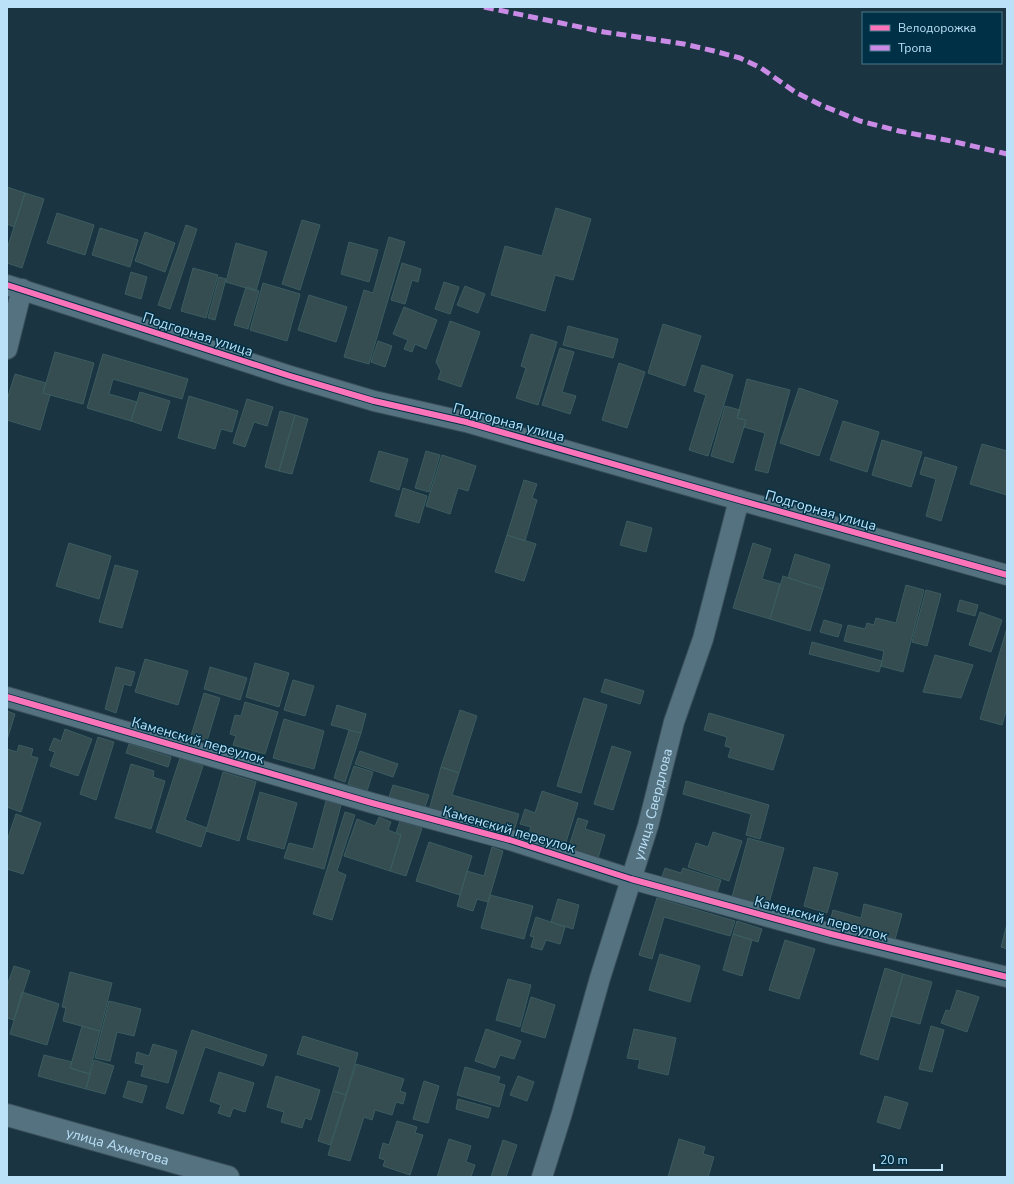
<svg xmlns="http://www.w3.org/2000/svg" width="1014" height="1184" viewBox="0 0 1014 1184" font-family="'Nunito Sans',sans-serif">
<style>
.building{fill:#354c51;stroke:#3b5d60}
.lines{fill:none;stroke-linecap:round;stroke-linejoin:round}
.minor-casing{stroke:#3a4f5b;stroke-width:22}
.tertiary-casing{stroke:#3a4f5b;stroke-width:24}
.minor{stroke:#557281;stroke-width:20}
.tertiary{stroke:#557281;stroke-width:22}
.quiet{stroke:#ca8be6;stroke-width:5;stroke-dasharray:10 5;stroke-linecap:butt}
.cycleway-casing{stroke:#003045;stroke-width:8}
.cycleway{stroke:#fb73b8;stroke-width:6}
.labels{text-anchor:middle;stroke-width:3;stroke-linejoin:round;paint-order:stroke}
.street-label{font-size:14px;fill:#bae1f7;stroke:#003045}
</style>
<rect width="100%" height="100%" fill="#1a3441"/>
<path class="building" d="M7,187L25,193L14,227L7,224Z
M25,193L44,199L22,268L7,263V249Z
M556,208L591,219L573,280L555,275L545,311L491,295L505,246L542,256Z
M57,213L94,225L85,255L47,243Z
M302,220L320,225L300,290L282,284Z
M186,225L197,229L170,309L158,305Z
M100,228L138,240L130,267L92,255Z
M145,232L175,243L165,272L135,261Z
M389,237L405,242L369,364L344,357L364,290L373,293Z
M349,242L378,250L369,282L341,274Z
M236,243L267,252L256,291L226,282Z
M402,263L421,269L418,282L412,280L405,304L391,300Z
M193,268L218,275L206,318L181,311Z
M131,272L147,277L141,299L125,294Z
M219,277L226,279L215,320L208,318Z
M444,282L459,287L450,314L435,309Z
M263,283L300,294L287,341L250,330Z
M465,286L485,294L478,313L457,305Z
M246,287L259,291L248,329L234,325Z
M309,295L347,307L336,342L298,330Z
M404,307L437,320L426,349L415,344L412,352L404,349L408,340L393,334Z
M450,321L480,332L461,387L438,379L441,371L436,362Z
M663,324L701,336L685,386L648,373Z
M568,326L618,339L613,358L563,345Z
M531,334L557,342L538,405L516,398L526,368L521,366Z
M378,341L392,346L385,367L371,362Z
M560,348L574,352L562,392L576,396L570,414L542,405Z
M55,352L94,363L83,404L43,393Z
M103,354L188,379L182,399L113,379L109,394L137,402L131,421L87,408Z
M619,363L645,372L627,428L602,420Z
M702,365L733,375L708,456L689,450L706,395L694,391Z
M15,374L46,383L43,393L50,395L40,430L7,420V400Z
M747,379L790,390L768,473L755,470L765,433L744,427L746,420L737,418Z
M799,388L838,401L819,456L780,443Z
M140,392L170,401L161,431L131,421Z
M189,396L238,411L232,432L221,429L215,449L178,438Z
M247,399L273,407L267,426L254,422L245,447L233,443Z
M725,406L740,410L737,418L746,420L733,463L711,456Z
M280,411L295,415L279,471L265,467Z
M295,415L308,419L292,474L279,471Z
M843,421L879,432L867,472L830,460Z
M882,440L922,452L911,487L872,475Z
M982,444L1007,451V495L970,484Z
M379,451L408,459L399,490L370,481Z
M426,451L440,455L429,492L415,488Z
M442,455L476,466L468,491L458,488L450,514L426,506Z
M925,457L957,467L941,521L926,516L936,479L920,474Z
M524,480L537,484L532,498L537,500L525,541L507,535Z
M403,488L427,496L419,523L395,516Z
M627,521L652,528L646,552L620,545Z
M507,535L536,544L524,581L495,572Z
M69,543L111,556L99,599L56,586Z
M753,543L771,549L762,579L780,584L770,619L733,608Z
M795,554L830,565L823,589L788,578Z
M115,565L138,571L122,628L99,622Z
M783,576L823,589L810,631L770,619Z
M906,585L924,590L903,672L881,666L884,651L844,641L848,625L865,629L867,623L874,625L876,618L896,623Z
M926,590L941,594L927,646L912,642Z
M960,600L978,605L975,616L957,611Z
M980,612L1002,620L991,652L969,645Z
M824,620L842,625L838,637L820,632Z
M1007,628V712L1006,711L1002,725L980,719Z
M812,642L882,661L879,672L809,654Z
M935,655L973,665L961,698L923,692Z
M145,659L188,671L178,705L135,692Z
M255,663L289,673L279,707L246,697Z
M116,667L135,672L131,686L124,684L116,713L105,709Z
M210,667L247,678L240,700L204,689Z
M605,679L644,691L640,704L601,692Z
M293,680L314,686L305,716L284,710Z
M204,693L220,698L207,741L191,736Z
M584,698L607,705L581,793L557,786Z
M245,702L278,712L265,754L233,745L236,736L230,734L235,715L241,716Z
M337,705L366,714L361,733L331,725Z
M460,710L477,716L459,773L441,767Z
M7,711L15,714L7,740Z
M709,713L784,735L773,770L728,757L731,748L725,746L727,737L704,730Z
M284,719L324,731L314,769L273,758Z
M65,729L92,739L78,776L50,766L55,752L49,750L54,738L61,741Z
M349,730L361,733L345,782L334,778Z
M98,737L114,742L96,800L80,794Z
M129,744L171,757L168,767L126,753Z
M19,745L33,749L31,756L38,758L21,812L7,807V749L17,752Z
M612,746L631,752L613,810L594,804Z
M360,751L398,764L393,777L355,764Z
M180,758L203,766L185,820L207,828L201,847L156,832Z
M131,764L154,771L153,777L165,781L151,829L115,818Z
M354,766L373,772L367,791L348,784Z
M441,767L459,773L452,795L519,814L513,834L429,810Z
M223,772L256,782L239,841L206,831Z
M686,781L769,805L760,839L746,835L751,814L683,794Z
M393,785L429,795L425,807L389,797Z
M542,791L578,803L564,849L527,837L531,827L520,824L525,809L535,813Z
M260,792L297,803L284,849L247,839Z
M326,801L341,805L324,869L284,858L289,843L313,849Z
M345,812L355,815L337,871L346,875L332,920L313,914Z
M16,814L41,823L23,874L7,869V841Z
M379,817L391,822L388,830L401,835L390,871L344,856L357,819L375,826Z
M578,818L588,821L585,829L605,835L598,858L568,849Z
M400,821L422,828L406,876L390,871L401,835L396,833Z
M713,832L742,841L729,881L688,867L696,843L708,847Z
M748,838L784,848L768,907L732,897Z
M429,842L472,856L460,895L416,881Z
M492,847L503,851L488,902L477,899L473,911L457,906L467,871L484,876Z
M814,867L838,873L827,913L804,906Z
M665,868L681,873L683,868L721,880L716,896L661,879Z
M490,895L533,906L524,939L481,928Z
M657,898L735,921L730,936L664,917L652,959L639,955Z
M558,899L579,905L573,929L551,922Z
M864,904L902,914L894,943L829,925L833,910L861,918Z
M536,917L565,927L560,944L546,940L542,950L531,947L534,937L530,936Z
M737,921L762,929L758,942L733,934Z
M1007,924V949L1001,947Z
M733,934L752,940L742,976L723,970Z
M785,940L815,949L799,999L769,990Z
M660,954L700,966L690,1002L649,990Z
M14,966L30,971L14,1020L7,1018V986Z
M885,968L903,974L878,1060L860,1054Z
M70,972L112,983L100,1031L63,1021L66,1008L62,1007Z
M903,974L932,982L920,1024L891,1016Z
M508,979L531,985L520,1027L496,1020Z
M957,990L979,997L967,1032L941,1023L946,1010L950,1011Z
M22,992L59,1004L47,1045L10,1034Z
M531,997L555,1005L545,1038L521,1031Z
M109,1001L141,1009L134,1036L117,1032L110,1061L95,1058Z
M82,1026L100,1031L89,1074L70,1068Z
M931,1026L944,1030L932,1072L919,1069Z
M486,1029L521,1041L514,1059L500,1055L495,1068L475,1061Z
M634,1029L676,1038L668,1075L638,1068L640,1060L627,1058Z
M192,1030L267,1055L263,1066L205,1047L183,1114L166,1108Z
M303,1036L358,1053L346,1095L333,1091L340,1067L297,1054Z
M153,1044L177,1051L168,1083L141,1076L144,1065L135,1063L137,1052L149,1056Z
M44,1055L72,1062L70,1068L90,1074L86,1089L38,1076Z
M94,1060L114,1066L105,1094L86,1089Z
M356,1064L404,1079L400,1091L406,1093L403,1104L396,1102L392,1115L375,1110L372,1120L364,1117L350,1161L328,1155Z
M465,1067L500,1077L498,1083L505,1085L499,1107L457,1095Z
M219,1072L254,1083L245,1112L233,1108L230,1117L218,1113L221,1105L210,1101Z
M276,1076L320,1090L311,1120L305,1118L302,1128L281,1122L284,1112L267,1107Z
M518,1076L534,1082L527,1101L510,1095Z
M128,1081L147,1086L142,1103L123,1097Z
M424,1081L439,1086L428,1123L413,1119Z
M333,1091L346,1095L330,1145L318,1141Z
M885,1096L908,1103L900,1129L877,1122Z
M458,1099L491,1108L488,1118L456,1109Z
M397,1121L417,1127L415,1133L423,1135L410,1175L383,1166L385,1160L379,1158L383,1143L389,1145Z
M449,1139L471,1146L466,1162L475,1165L471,1177H437Z
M679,1139L705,1147L703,1154L714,1157L708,1177H668Z
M503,1140L517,1145L506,1177H491Z"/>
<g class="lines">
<defs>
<g id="minor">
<path d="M7,285L290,376L374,401L466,422L739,500L1007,575"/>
<path d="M7,349L22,289"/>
<path d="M7,697L372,803L510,840L631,879L831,934L1007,977"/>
<path id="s1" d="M542,1177L562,1113L600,978L648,826L674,722L703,639L739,500"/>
</g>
<g id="tertiary">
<path id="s2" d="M7,1115L228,1177"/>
</g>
</defs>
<use href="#minor" class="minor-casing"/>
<use href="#tertiary" class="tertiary-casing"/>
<use href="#minor" class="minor"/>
<use href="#tertiary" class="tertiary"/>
<path class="quiet" d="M484,7L604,32L684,44L714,51L740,58L761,68L795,92L821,105L860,121L899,131L951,141L1007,154"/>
<defs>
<path id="cycleway" d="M7,285L290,376L374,401L466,422L739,500L1007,575
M7,697L372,803L510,840L631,879L831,934L1007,977"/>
</defs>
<use href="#cycleway" class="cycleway-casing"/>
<use href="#cycleway" class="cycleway"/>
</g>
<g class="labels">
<g class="street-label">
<text transform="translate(198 334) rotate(18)" y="5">Подгорная улица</text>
<text transform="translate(509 422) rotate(15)" y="5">Подгорная улица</text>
<text transform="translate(821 510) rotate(16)" y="5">Подгорная улица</text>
<text transform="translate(198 740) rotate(16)" y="5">Каменский переулок</text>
<text dy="5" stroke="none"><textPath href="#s1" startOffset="389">улица Свердлова</textPath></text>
<text transform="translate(509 829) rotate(16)" y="5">Каменский переулок</text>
<text transform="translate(821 918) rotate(15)" y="5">Каменский переулок</text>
<text dy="5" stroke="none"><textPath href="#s2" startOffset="115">улица Ахметова</textPath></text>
</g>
</g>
<rect width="1014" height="1184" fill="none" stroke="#bae1f7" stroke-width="16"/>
<rect x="862" y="12" width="140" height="52" fill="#003045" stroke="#4a778c"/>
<rect x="870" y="25" width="20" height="6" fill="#fb73b8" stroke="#4a778c"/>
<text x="898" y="32" font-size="12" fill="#bae1f7">Велодорожка</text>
<rect x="870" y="45" width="20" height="6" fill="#ca8be6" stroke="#4a778c"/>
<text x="898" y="52" font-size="12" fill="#bae1f7">Тропа</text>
<path d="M874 1164v6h68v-6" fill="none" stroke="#bae1f7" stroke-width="2"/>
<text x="880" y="1164" font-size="12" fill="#bae1f7" stroke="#003045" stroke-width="3" paint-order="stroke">20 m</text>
</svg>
